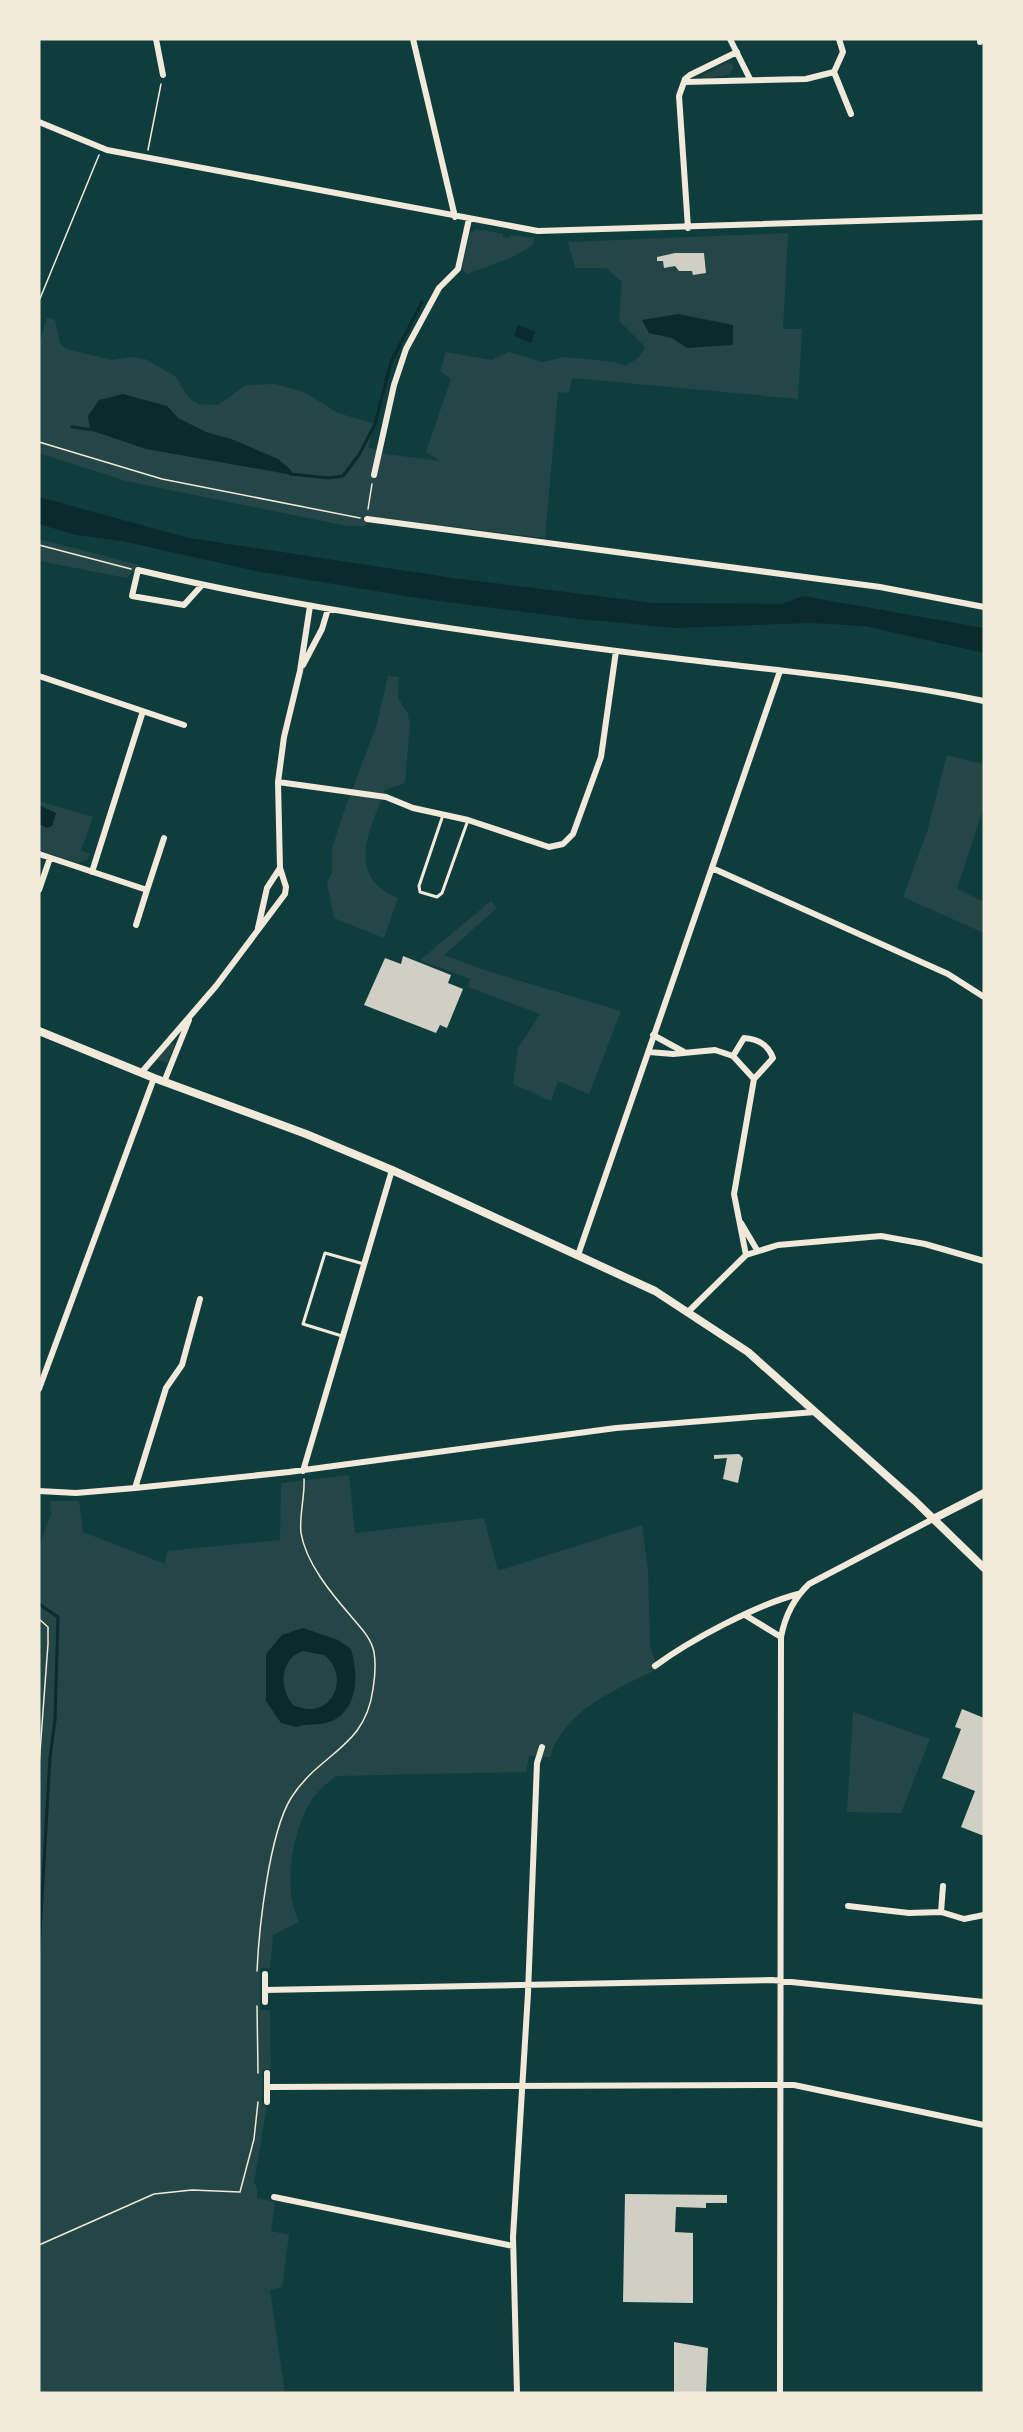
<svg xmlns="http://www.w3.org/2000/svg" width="1023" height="2432" viewBox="0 0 1023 2432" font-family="'PT Sans',sans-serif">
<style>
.green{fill:#244646}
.water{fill:#0a2a2b;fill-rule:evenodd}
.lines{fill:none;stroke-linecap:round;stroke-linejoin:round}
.stream{stroke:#0a2a2b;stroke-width:3}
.building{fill:#cfcfc3}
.path{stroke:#f1e9da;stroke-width:1.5}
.service{stroke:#f1e9da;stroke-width:3}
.minor{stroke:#f1e9da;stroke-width:6}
.tertiary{stroke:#f1e9da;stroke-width:8}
.secondary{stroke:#f1e9da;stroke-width:8}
</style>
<rect width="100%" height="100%" fill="#0f3d3e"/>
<path class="green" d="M728,62L734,66L730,74L706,79L701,76Z
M477,229L503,234V237L509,238L510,235L535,238L532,246L510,258L467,274L462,269L470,233Z
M788,233L783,329H802L798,399L572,378L569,393L558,392L545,538L376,517L364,526H347L126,481L39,453V345L47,317L55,320L60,344L67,349L112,360L133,357L145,359L175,376L189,398L198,404L218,405L246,385L274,384L304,392L338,413L375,424L368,447L386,454L440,461L426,452L451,379L440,371L446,352L492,360L509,352L542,362L565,357L616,362L626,366L639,357L645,347L619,321L622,282L606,268H575L568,242Z
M39,539L139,565L127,578L39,561Z
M388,676L399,677L398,698L408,714L410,725L405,783L385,790C370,830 344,876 398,898L384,938L334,918L327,882L332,873V849L343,814L377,724Z
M947,755L983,764L984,760V806L957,889L984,902V933L903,897L927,832Z
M39,801L93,817L81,850L90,854L87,860L78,863L39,850Z
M491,901L497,908L444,955L484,970L621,1011L589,1094L558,1081L551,1101L513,1084L518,1048L540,1014L468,987L470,979L420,960Z
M171,1043L175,1045L167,1063L156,1059Z
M349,1475L355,1533L484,1518L498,1571L642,1525L648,1570L650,1644L657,1669C616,1690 565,1709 550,1757L529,1756L526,1772L336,1776C326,1784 314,1794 308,1806C291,1839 283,1888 299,1922L273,1935L270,1968H260V2010H270L271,2069H262V2106H267L254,2183L257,2187V2198L275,2202L271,2231L289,2235L282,2287L270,2290L285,2393H39V1547L51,1514L50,1501H79L83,1532L165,1564L167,1551L280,1540L281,1483Z
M853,1712L930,1739L901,1813L847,1812Z"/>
<path class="water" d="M678,314L733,325V345L687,348L672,338L649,333L642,320Z
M518,325L535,332L531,343L514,336Z
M123,394L167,406L178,418L206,432L234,440L278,459L290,469L293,475L146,449L90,430L88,416L99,400Z
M39,497L189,538L453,578L654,603L782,604L803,596L984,628V653L865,626L811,623L676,628L579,619L424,599L256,571L122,541L76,535L39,524Z
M39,805L56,813L52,826L47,828L39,824Z
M303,1628L338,1640L351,1649C359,1675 358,1712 329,1722C318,1726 307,1723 297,1727L281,1723L266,1701V1654L282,1635ZM303,1651L324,1655C352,1677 331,1723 293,1705C279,1689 279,1659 303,1651Z"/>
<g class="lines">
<path class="stream" d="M72,427L94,430
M290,474L329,478L343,476L359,455L375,424L391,362L422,302
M39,1604L58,1617L55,1720L50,1757L39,1950"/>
</g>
<path class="building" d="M675,253H704L706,273L693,275L692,271H679L675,266L664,268L663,261H657V257Z
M403,956L451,975L448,983L463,989L447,1028L440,1025L436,1033L364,1005L385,958L401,964Z
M739,1454L743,1458L738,1483L723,1479L727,1458L714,1459V1455Z
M962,1709L984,1718V1836L961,1827L975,1791L942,1778L961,1729L955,1727Z
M625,2194L727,2195V2203H706V2208L676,2207L675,2232L693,2233V2303L623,2302Z
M674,2342L708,2348L706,2393L674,2392Z"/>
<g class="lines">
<path class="path" d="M148,150L161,84
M39,301L99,155
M39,442L162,479L360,518
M368,509L372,484
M39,545L131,569
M39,1619L48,1627V1644L39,1765
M257,1971C259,1928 269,1834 291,1798C320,1752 365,1749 373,1689C375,1677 376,1664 374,1652C371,1637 359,1626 350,1615C331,1593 306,1563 301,1533C299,1516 305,1496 304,1479
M257,2006L258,2073
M39,2245L154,2194L192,2190L240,2192L254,2139L258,2102"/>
<path class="service" d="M443,815L419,886L420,892L437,897L442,893L468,820
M342,1336L303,1324L325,1253L364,1264"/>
<path class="minor" d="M156,39L163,75
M413,39L455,217
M730,39L750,79
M980,39V42
M834,72L851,114
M685,82L806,79L834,72L843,52L839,39
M39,122L107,150L538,231L984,217
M688,228L679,96L685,79L690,75L737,52
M374,475L394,385L406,349L439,288L458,269L469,219
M367,519L880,587L984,607
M202,585L184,605L132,596L138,570C311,611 489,635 665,657C771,670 879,679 984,701
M303,665L322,629L328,609
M39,676L184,725
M278,782L386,797L413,808L468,820L549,847L563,844L573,834L601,757L616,651
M39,854L147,890L164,838
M712,868L948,974L984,997
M92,872L143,711
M39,890L50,858
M136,925L147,890
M258,928L267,888L280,868
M653,1035L684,1052
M649,1052L673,1054L715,1050L733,1056L754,1079L734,1194L746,1255
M733,1056L744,1038C758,1039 768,1044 773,1058L754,1079
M141,1073L216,986L285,894L286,887L280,868L278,782L284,737L300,671L310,606
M164,1082L189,1020
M741,1223L757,1250
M578,1255L780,671
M689,1311L746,1255L778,1245L881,1236L925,1244L984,1261
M39,1389L154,1078
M303,1471L392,1170
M135,1488L166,1388L182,1365L200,1299
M39,1491L76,1493L135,1488L289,1472L616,1428L815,1412
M745,1615L781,1637
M655,1666C690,1640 756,1605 798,1594
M943,1886L941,1912L964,1919L984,1915
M848,1906L909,1913L941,1912
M265,1990L772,1980L984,2002
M265,2002V1974
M267,2073V2102
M267,2087L794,2085L984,2125
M274,2197L513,2246
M517,2393L513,2237L528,1993L537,1763L542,1747
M780,2393L781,1637C785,1616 793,1599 809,1584L933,1519"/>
<path class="tertiary" d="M933,1519L984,1493"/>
<path class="secondary" d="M39,1031L154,1078L306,1134L392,1170L655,1291L748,1352L915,1501L984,1568"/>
</g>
<rect width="1023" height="2432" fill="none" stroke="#f1e9da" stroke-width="81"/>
</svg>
